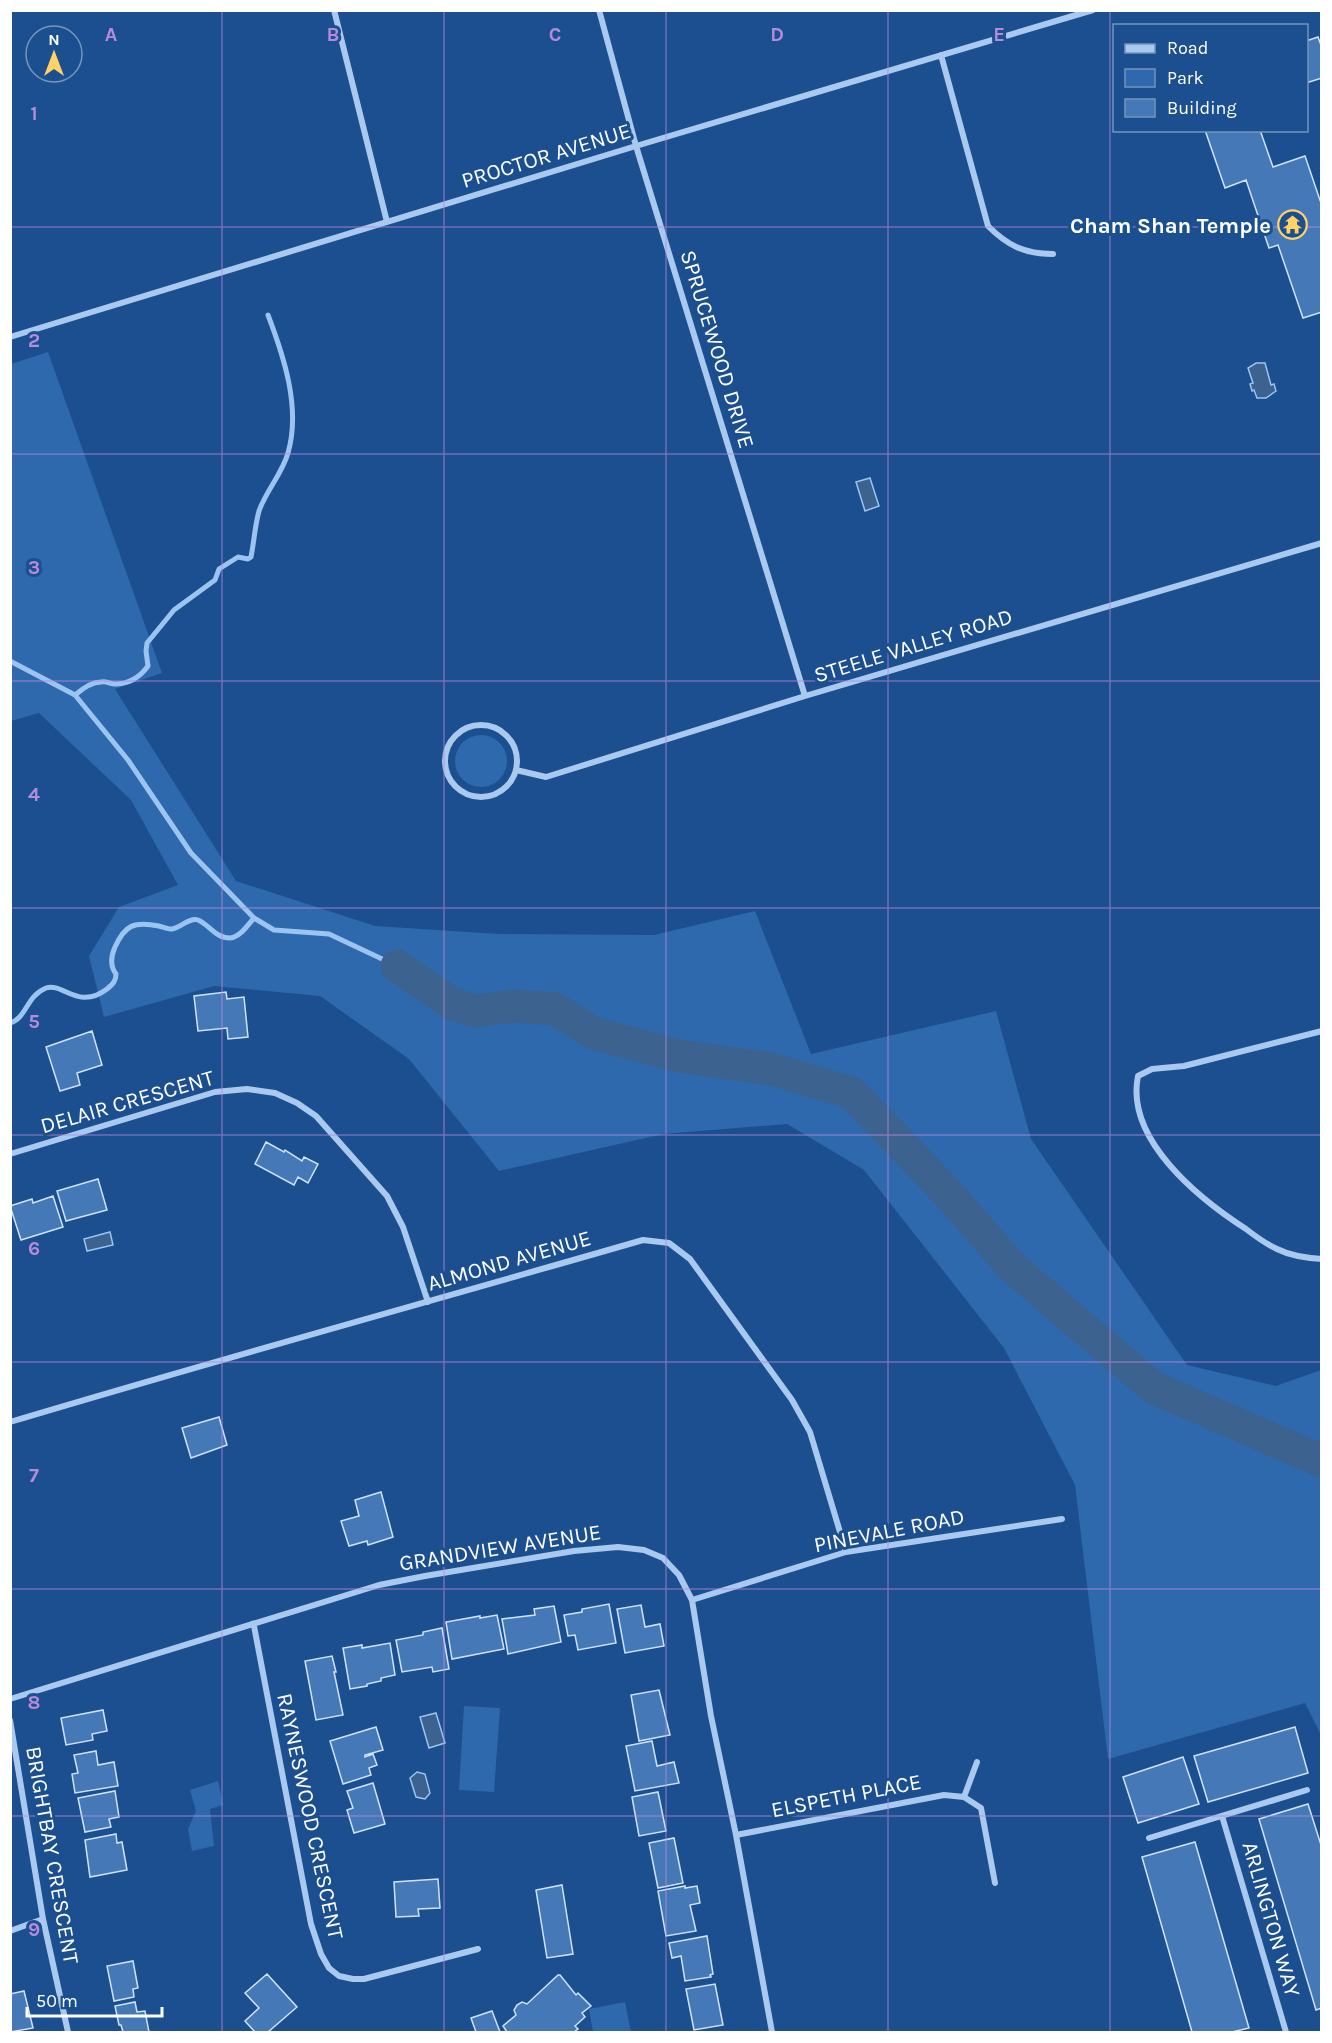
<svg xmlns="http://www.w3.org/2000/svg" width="1332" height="2043" viewBox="0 0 1332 2043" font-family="Karla,sans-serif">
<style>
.green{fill:#2e69ad}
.water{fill:#3c6290;stroke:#9cc4f0;stroke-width:1.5}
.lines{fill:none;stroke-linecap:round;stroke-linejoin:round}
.stream{stroke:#9cc4f0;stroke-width:5}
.river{stroke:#3c6290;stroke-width:33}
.building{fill:#4478b7;stroke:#cfe3fa;stroke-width:1.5}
.minor{stroke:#a9c9ee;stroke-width:6}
.grid{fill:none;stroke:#b68bdc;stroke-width:1.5;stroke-opacity:0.55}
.labels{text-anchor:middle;stroke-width:6;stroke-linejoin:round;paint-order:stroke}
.street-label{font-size:22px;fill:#fff;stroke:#1b4f8f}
.poi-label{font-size:22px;font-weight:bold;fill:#fff;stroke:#1b4f8f;text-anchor:end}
.grid-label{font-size:20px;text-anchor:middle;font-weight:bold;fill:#b68bdc;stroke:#1b4f8f;stroke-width:6;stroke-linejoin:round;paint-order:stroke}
</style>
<rect width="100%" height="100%" fill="#1b4f8f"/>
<path class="green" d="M48,352L162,673L115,689L236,881L375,926L499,934L654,935L755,911L811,1054L996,1011L1031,1139L1187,1365L1276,1386L1321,1370V1735L1305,1703L1108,1759L1075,1485L1004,1348L864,1170L787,1124L663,1134L499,1171L409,1059L320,996L214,986L104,1017L89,956L119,907L178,885L131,800L39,713L11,721V364Z
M455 761a26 26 0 1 1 52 0a26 26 0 1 1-52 0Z
M464,1706L500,1708L494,1792L459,1790Z
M218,1781L223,1805L210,1809L214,1846L192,1851L188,1829L196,1811L190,1790Z
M625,2002L631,2032H593L589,2009Z"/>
<path class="water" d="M1256,363H1265L1271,385L1274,384L1276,391L1266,398H1257L1254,390L1252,391L1250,384L1253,383L1248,368Z
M870,478L879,506L865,511L856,482Z
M110,1232L113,1245L87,1251L84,1239Z
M436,1713L445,1743L429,1748L420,1717Z
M417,1772L425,1774L430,1793L425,1799L416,1797L410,1778Z"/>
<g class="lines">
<path class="stream" d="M10,661L75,695L128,760L191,853L254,918
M75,695C82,689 92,682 101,682C106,681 111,684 115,684C130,684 140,677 148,666L146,651L147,643L174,610L215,580L219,569L238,557L248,559L251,557C254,542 255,525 259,511C266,491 282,474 288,453C301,408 284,357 268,315
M10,1023C27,1018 26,996 46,988C63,982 78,1011 107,989C113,984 116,981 116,974C110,966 111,956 115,947C125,925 134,921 159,926C163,927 168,929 172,929C180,928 190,917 198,920C210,925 215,938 230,938C240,937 248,925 254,918L274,930L329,934L397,966"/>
<path class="river" d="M397,966L451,1003L475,1011L513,1006L555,1009L593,1033L679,1056L771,1069L852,1093L946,1191L1012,1267L1154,1388L1322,1461"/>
</g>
<path class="building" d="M1318,37L1322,48V78L1306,83V41Z
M1205,130H1260L1273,167L1305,156L1322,206V312L1303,318L1278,245L1269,248L1246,180L1225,188Z
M226,992L227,999L244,997L248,1037L228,1039L227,1028L198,1031L194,996Z
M92,1031L102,1065L77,1073L80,1085L60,1091L46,1047Z
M266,1142L284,1152L285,1150L302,1161L304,1157L318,1164L308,1183L298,1177L294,1185L255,1164Z
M98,1179L107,1210L66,1221L57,1191Z
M53,1196L63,1227L21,1240L10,1206L32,1199L33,1203Z
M219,1417L227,1445L191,1458L182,1428Z
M381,1492L393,1537L368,1545L367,1541L349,1546L341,1521L359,1516L355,1500Z
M609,1604L616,1643L578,1650L575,1635L568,1636L564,1615L582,1612V1609Z
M641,1605L645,1627L660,1624L664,1646L625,1653L617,1609Z
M554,1606L561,1642L508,1654L502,1619L535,1615L534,1609Z
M497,1615L504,1649L452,1659L446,1622L480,1616V1618Z
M442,1628L449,1669L433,1672L432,1667L402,1672L396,1640L423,1635V1632Z
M390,1643L395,1675L381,1678V1681L367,1684V1686L350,1689L343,1648L362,1645V1648Z
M332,1656L336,1672H334L343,1715L316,1720L305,1661Z
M659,1690L670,1735L639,1741L631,1695Z
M103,1710L107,1731L92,1734L93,1740L66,1745L61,1718Z
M376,1727L383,1750L365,1755V1757L373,1754L377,1765L369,1768L371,1775L343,1784L330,1741Z
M1295,1727L1308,1773L1208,1802L1194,1756Z
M652,1741L657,1766L674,1762L679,1783L635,1791L626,1746Z
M96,1751L98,1765L114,1762L118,1786L75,1793L72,1774L78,1773L74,1755Z
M1183,1757L1199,1804L1138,1823L1123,1777Z
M373,1783L385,1824L354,1833L347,1810L353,1808L347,1791Z
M115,1791L119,1817L109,1819L111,1827L85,1832L78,1798Z
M658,1792L666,1831L639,1836L632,1797Z
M1308,1804L1322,1848V2008L1316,2010L1259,1819Z
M116,1834L117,1843L122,1842L127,1870L90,1877L85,1840Z
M674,1838L683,1883L658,1888L649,1843Z
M1195,1842L1249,2028L1232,2032H1192L1142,1857Z
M438,1879L440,1908L418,1909L419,1916L396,1917L394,1882Z
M562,1885L573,1954L547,1958L536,1890Z
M685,1886V1888L697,1886L700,1903L690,1905L696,1931L666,1936L658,1891Z
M707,1936L713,1974L710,1975L711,1977L685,1981L681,1956L672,1958L669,1943Z
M133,1961L138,1988L133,1989L134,1997L114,2001L107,1966Z
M267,1974L297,2007L268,2032H255L245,2021L259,2008L245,1993Z
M558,1975H560L576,1995L578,1993L591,2006L582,2013L585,2017L575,2026L578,2029L574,2032H507L503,2026L516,2015L514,2010L517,2005L522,2002L527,2004Z
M715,1984L723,2025L694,2030L686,1989Z
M24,1991L33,2028L10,2032V1994Z
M135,2002L137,2012L145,2011L149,2032H123L121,2025H119L115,2006Z
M492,2011L500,2032H476L471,2018Z"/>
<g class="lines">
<path class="minor" d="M334,10L387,222
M599,10L636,146L805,696
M941,55L988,226C1008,246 1025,254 1053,254
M10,337L636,146L1093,10
M445 761a36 36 0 1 1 72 0a36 36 0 1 1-72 0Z
M516,770L546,777L805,696L1322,543
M1322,1031L1184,1066L1152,1069L1138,1076C1125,1139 1198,1198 1246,1229C1255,1236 1266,1244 1277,1249C1291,1256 1306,1258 1322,1259
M10,1154L215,1092L247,1089L275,1093L297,1103L316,1116L387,1196L403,1227L428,1302
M10,1422C220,1359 432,1301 643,1240L669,1243L690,1259L792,1400L810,1432L846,1552
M692,1600L846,1552L1062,1519
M252,1624L254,1626L311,1924L321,1954L329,1968L339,1976L353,1979H364L478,1949
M10,1699L379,1585L425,1576L574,1551L618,1547L644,1550L663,1558L679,1575L692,1600L711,1716L736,1835L772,2032
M10,1720L43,1919L68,2032
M977,1762L964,1797L981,1808L995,1883
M1222,1816L1286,2032
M736,1835L944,1795L964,1797
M1149,1838L1307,1790
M10,1931L43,1919"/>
</g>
<path class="grid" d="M222,10V2032M444,10V2032M666,10V2032M888,10V2032M1110,10V2032M10,227H1322M10,454H1322M10,681H1322M10,908H1322M10,1135H1322M10,1362H1322M10,1589H1322M10,1816H1322"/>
<defs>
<symbol id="temple-ring" viewBox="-11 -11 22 22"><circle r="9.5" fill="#1b4f8f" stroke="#ffd166" stroke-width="1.5"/><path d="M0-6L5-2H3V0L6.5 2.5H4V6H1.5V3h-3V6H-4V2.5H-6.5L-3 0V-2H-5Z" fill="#ffd166"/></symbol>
</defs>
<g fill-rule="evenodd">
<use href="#temple-ring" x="1276" y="208" width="33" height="33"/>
</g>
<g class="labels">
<g class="street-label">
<text transform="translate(546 155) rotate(-17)" y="8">PROCTOR AVENUE</text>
<text transform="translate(718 349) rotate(73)" y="8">SPRUCEWOOD DRIVE</text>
<text transform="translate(913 645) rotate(-17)" y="8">STEELE VALLEY ROAD</text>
<text transform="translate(127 1101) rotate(-16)" y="8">DELAIR CRESCENT</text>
<text transform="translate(509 1260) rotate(-16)" y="8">ALMOND AVENUE</text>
<text transform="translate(889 1530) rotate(-11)" y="8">PINEVALE ROAD</text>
<text transform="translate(500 1547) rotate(-9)" y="8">GRANDVIEW AVENUE</text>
<text transform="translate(846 1795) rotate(-11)" y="8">ELSPETH PLACE</text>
<text transform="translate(311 1816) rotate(78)" y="8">RAYNESWOOD CRESCENT</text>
<text transform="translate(53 1855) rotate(80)" y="8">BRIGHTBAY CRESCENT</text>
<text transform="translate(1272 1919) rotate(74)" y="8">ARLINGTON WAY</text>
</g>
<g class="poi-label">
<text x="1271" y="233">Cham Shan Temple</text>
</g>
</g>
<g class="grid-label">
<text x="111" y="41">A</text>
<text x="333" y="41">B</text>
<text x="555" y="41">C</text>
<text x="777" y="41">D</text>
<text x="999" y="41">E</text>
<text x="34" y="120">1</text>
<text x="34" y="347">2</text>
<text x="34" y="574">3</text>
<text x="34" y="801">4</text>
<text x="34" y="1028">5</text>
<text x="34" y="1255">6</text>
<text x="34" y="1482">7</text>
<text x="34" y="1709">8</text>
<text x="34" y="1936">9</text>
</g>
<rect width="1332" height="2043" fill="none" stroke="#ffffff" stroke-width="24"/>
<rect x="1113" y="24" width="195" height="108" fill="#1b4f8f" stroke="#7695bc" stroke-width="1.5"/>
<rect x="1125" y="44" width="30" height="9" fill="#a9c9ee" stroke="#7695bc" stroke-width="1.5"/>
<text x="1167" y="54" font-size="18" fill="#ffffff">Road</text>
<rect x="1125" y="69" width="30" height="18" fill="#2e69ad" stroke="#7695bc" stroke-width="1.5"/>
<text x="1167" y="84" font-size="18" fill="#ffffff">Park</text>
<rect x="1125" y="99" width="30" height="18" fill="#4478b7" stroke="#7695bc" stroke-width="1.5"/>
<text x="1167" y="114" font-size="18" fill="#ffffff">Building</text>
<g transform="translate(54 54)"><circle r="28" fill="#1b4f8f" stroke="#7695bc" stroke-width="1.5"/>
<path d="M0-4.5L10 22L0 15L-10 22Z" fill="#ffd166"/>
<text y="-9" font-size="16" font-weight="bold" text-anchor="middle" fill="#ffffff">N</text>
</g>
<path d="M27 2007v9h135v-9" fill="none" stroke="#ffffff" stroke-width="3"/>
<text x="36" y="2007" font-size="18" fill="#ffffff" stroke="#1b4f8f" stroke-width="4.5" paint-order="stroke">50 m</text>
</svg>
